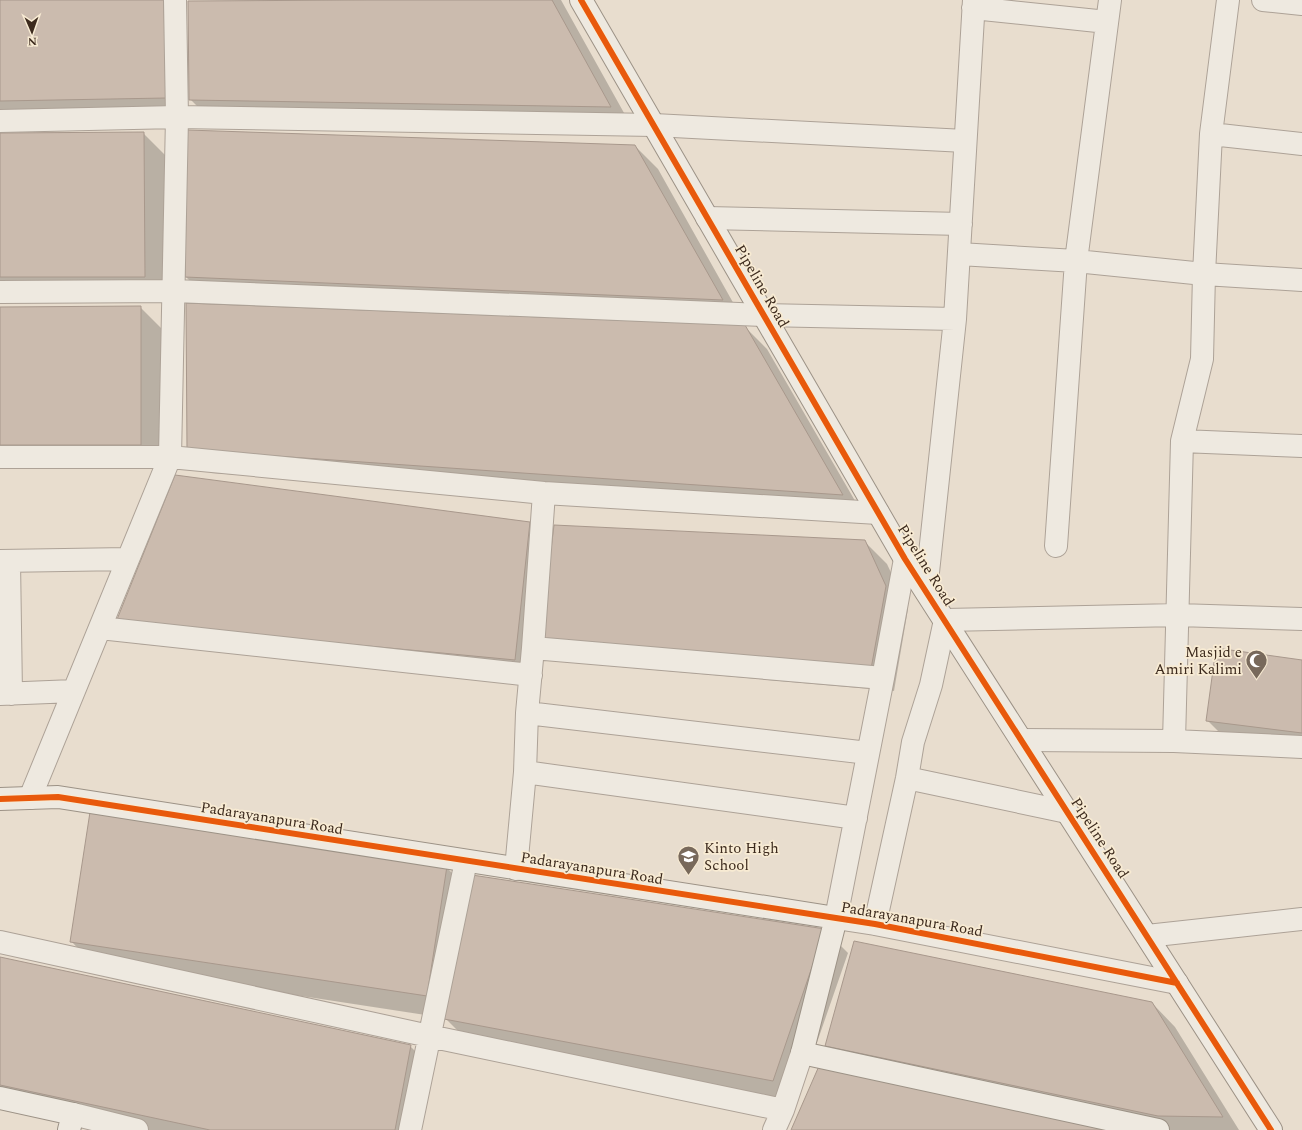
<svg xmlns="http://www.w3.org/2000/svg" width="1302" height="1130" viewBox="0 0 1302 1130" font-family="Spectral,serif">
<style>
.shadow{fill:#0003}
.building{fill:#cbbbae;stroke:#a8988c}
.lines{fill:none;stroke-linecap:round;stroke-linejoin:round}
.street-casing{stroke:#ada297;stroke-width:24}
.secondary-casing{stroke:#9c9286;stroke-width:24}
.street{stroke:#eee9e0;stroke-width:22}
.secondary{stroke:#eee9e0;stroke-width:22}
.cycleway-casing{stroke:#f8ebd3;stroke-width:8}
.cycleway{stroke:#e8590c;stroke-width:6}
.labels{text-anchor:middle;stroke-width:3.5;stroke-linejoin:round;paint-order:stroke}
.street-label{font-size:15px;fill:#3c2a1d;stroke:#f8ebd3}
.poi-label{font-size:15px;fill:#3c2a1d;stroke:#f8ebd3;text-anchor:end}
</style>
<rect width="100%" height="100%" fill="#e8ddce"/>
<path class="shadow" d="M0,0H166L187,20L188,121L0,123Z
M380,0H561L633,129L213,122L190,99Z
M143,133L166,156L167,299L0,300V134Z
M635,146L658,169L744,322L209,300L186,277Z
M140,307L163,330V467L0,468V308Z
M744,326L767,349L865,518L211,473L188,450Z
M529,523L552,546L864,541L887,564L908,609L894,691L564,662L542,641L537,683L139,644L117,621Z
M1302,661V748L1225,738L1207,720Z
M446,867L470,891L825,930L848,953L796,1103L468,1041L445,1018L93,964L71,941Z
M0,958L410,1046L433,1069L421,1130H128L0,1103Z
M1152,1003L1175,1027L1239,1130H792L849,1069L826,1046Z"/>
<path class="building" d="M0,0H164L166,98L0,101Z
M367,0H552L611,107L189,100L188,1Z
M187,130L635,145L723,300L185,277Z
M144,132L145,277H0V133Z
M186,303L745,325L843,495L187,450Z
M141,306V445H0V307Z
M175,475L530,522L515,660L116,622Z
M554,525L865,540L886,586L871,669L540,640Z
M1216,648L1302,660V733L1206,721Z
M90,812L447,866L427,996L70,942Z
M472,875L825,929L773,1081L444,1019Z
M854,941L1152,1002L1223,1117L1158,1116L825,1046Z
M0,957L411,1045L395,1130H210L0,1085Z
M819,1066L1149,1130H791Z"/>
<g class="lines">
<defs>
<path id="street" d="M1263,0L1302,4
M973,8L1107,22
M0,121L177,117L654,125L965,141
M1211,134L1302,144
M707,218L961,224
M959,254L1076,261L1204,274L1302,280
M0,292L174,291L763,315L955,319
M1182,441L1302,446
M0,457H170L544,493L878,513
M1056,546L1076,261L1110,0
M905,559L883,678L836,918L875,924L1177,983
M0,561L128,559
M9,561L11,694
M926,591L955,319L974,0
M100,628L531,675
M533,648L883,678
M0,694L74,691
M527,713L868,753
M1022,740L1174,741L1302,747
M1174,741L1182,441L1202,359L1204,274L1211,134L1228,0
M525,772L856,818
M907,778L1067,812
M30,798L170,457L177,117L175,0
M516,869L525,772L527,713L533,648L544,493
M875,924L907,778L913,742L931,685L945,620L1178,615L1302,619
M1147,936L1302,919
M0,942L429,1036L783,1110
M73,1114L137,1130
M410,1130L466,861
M774,1130L783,1110L802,1053"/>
<path id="secondary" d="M581,0L905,559L1271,1130
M0,799L58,797L836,918L802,1053L1158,1130
M0,1098L73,1114L69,1130"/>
</defs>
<use href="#street" class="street-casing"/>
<use href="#secondary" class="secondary-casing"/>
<use href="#street" class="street"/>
<use href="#secondary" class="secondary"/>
<defs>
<path id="cycleway" d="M581,0L905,559L1271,1130
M0,799L58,797L836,918L875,924L1177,983"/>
</defs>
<use href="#cycleway" class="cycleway-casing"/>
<use href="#cycleway" class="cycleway"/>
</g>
<defs>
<symbol id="mosque-pin" viewBox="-11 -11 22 30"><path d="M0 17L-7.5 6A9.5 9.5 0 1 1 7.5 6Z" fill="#78695b" stroke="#f8ebd3"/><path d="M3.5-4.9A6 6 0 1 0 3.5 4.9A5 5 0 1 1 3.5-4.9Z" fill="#fff"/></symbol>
<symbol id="school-pin" viewBox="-11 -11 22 30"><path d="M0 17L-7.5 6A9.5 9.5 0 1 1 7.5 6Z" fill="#78695b" stroke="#f8ebd3"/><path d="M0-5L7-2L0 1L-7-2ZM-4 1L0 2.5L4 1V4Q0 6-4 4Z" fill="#fff"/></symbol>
</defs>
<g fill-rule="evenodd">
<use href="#mosque-pin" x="1244" y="648" width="25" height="34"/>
<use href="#school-pin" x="676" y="844" width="25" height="34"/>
</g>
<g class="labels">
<g class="street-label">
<text transform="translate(762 286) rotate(60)" y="5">Pipeline Road</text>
<text transform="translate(926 565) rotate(58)" y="5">Pipeline Road</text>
<text transform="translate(272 818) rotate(9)" y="5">Padarayanapura Road</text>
<text transform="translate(1100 838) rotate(57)" y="5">Pipeline Road</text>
<text transform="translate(592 868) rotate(9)" y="5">Padarayanapura Road</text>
<text transform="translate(912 919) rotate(10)" y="5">Padarayanapura Road</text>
</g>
<g class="poi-label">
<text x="1242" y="657">Masjid e<tspan x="1242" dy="17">Amiri Kalimi</tspan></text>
<text x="704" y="853" text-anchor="start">Kinto High<tspan x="704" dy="17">School</tspan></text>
</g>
</g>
<g transform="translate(32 32) rotate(178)" stroke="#f8ebd3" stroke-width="3" paint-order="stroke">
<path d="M0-3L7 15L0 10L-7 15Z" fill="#3c2a1d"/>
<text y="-6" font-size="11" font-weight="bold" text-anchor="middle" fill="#3c2a1d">N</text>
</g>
</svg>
